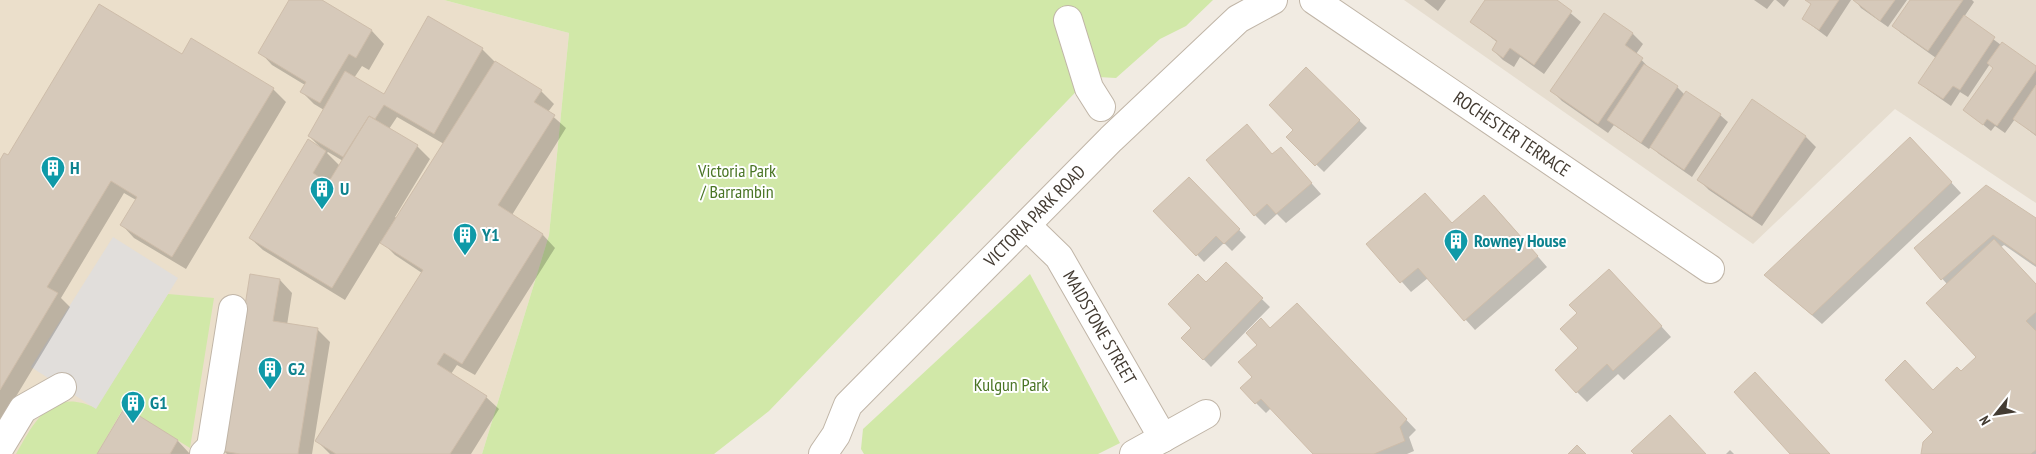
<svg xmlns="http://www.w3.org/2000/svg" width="2036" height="454" viewBox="0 0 2036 454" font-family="'PT Sans Narrow',sans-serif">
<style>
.residential{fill:#e6ddcf}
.education{fill:#ebdfcb}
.green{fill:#d1e8a8}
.parking{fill:#e1dedb}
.shadow{fill:#0003;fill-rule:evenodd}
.building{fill:#d6c9ba;stroke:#cebdaa}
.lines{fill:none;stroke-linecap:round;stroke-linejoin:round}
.minor-casing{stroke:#c0b5a7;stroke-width:30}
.minor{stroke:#fff;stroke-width:28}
.labels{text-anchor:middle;stroke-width:4;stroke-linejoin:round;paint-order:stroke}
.street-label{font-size:18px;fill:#433b32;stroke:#fff}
.culture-label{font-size:18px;font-weight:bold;fill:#0d838f;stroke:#fff;text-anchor:start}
.park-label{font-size:18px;fill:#4a7525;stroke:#fff}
</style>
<rect width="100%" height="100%" fill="#f1ebe2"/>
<path class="residential" d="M1404,0H2036V203L1895,109L1753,244Z"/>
<path class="education" d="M0,0H444L569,33L549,235L482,454H0Z"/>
<path class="green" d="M444,0H1213L1186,26L1160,39L1116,78L1098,77L1093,74L769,411L714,454H482L549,235L569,33Z
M1030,274L1120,443L1098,454H864L861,449L863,429Z
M168,294L214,298L190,448L124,407L97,454H16C35,420 52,387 96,408Z"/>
<path class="parking" d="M113,237L178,278L96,409L31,367Z"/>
<path class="shadow" d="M291,0H320L372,31L384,44L369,70L362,66L354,78L384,95L482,49L495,62L541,91L554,104L548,112L566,128L512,215L543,235L555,248L475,375L457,365L451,374L486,397L499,409L471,454H330L317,441L422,273L395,255L381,241L345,300L263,250L250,238L320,147L309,136L324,110L314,104L301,91L305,85L272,65L260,52ZM397,117L444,144L397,218L395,217L430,159L417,146L389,129ZM328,152L343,161L340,166L327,153Z
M1424,0H1446L1438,11Z
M1487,0H1555L1581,22L1544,74L1520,57L1514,67L1503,60L1493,50L1498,43L1472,22Z
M1754,0H1774L1767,9Z
M1776,0H1789L1784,7Z
M1807,0H1851L1827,37L1803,19L1812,5Z
M1855,0H1907L1888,27L1861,8Z
M1911,0H1972L1974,2L1964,17L2001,45L2036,67V136L2015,119L2005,133L1995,126L1991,131L1965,110L1994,69L1990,64L1968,97L1960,92L1951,106L1928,90L1920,82L1936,58L1901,33L1894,26Z
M1604,14L1633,34L1643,44L1636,54L1651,70L1677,87L1685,95L1720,115L1728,122L1692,177L1659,154L1651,146L1649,149L1614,125L1608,133L1562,101L1552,91Z
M192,40L273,89L286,102L186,269L134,238L122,225L136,200L124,193L61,298L70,307L0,423V162L182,56Z
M1306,69L1367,128L1324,172L1288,137L1295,130Z
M1806,137L1816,147L1762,226L1709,190L1699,180Z
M1920,149L1961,193L1822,324L1776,284Z
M1273,155L1290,159L1321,194L1286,223L1277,214L1265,225L1255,215Z
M1189,178L1246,237L1232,251L1224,243L1204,262L1155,211Z
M1494,206L1547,267L1475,330L1428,278L1411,292L1368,244L1452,224Z
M2036,220V267L2004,245L2001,247L2036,284V454H1922L1935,432L1934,391L1961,372L1977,357L1947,284L1915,248Z
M1226,264L1270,307L1211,367L1183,338L1193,328L1206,284Z
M280,280L292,293L287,325L317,329L330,342L312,454H227L224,451Z
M1619,280L1671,337L1624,380L1618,374L1587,402L1577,392Z
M1307,315L1416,430L1409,437L1414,451L1407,454H1315L1271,408L1266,413L1256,403L1254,377L1258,345L1270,330Z
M126,409L178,441L190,454H98Z
M1730,450L1734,454H1726Z"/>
<path class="building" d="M289,0H322L372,30L356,58L349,54L320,103L300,92L306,82L258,53Z
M1485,0H1557L1572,11L1534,65L1510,48L1503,58L1492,50L1497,41L1470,22Z
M1805,0H1839L1819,30L1802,19L1811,4Z
M1853,0H1895L1880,21Z
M1910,0H1963L1928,51L1892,26Z
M99,4L182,54L191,38L274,88L172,257L120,225L137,197L111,181L47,287L58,293L0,390V160L4,153L8,155Z
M1604,13L1633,33L1625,45L1643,58L1598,124L1550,91Z
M1964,15L1995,37L1960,90L1953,86L1943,99L1918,83Z
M428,16L483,48L434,134L384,105L375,119L369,116L343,157L308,136L345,71L384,94Z
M2002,42L2036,66V70L1997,126L1987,119L1983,125L1963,110L1993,68L1987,63Z
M495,61L542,90L534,102L555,115L498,205L543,234L462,364L444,353L437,364L487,396L450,454H336L315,441L423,270L380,243Z
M1644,64L1678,86L1641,143L1607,120Z
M1306,67L1360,120L1315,166L1286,137L1293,130L1269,105Z
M2036,85V135L2013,119Z
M1686,91L1721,114L1684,170L1650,147Z
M1752,99L1806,136L1752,217L1697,180Z
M369,116L418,145L332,288L249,238L308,139L326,151L313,173L328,183Z
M1247,124L1272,154L1281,147L1312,183L1276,214L1267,204L1254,216L1206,160Z
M1910,137L1952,182L1812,315L1764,275Z
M1189,177L1240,229L1224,244L1216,236L1196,256L1153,211Z
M1986,185L2036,218V265L1993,235L1941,280L1914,248Z
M1425,193L1452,223L1484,195L1538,256L1464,321L1418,268L1400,283L1366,244Z
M1994,239L2036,284V312L2026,321L2036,331V450L2031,454H1921L1923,442L1933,432L1885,380L1905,360L1933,390L1957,367L1961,371L1976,357L1926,303Z
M1226,262L1263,298L1203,360L1181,338L1191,328L1168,304L1198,274L1206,282Z
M1609,269L1662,326L1613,371L1607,364L1576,393L1555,370L1578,348L1560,329L1577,313L1569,305Z
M250,274L280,279L273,321L318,328L298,454H240L222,451Z
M1297,303L1407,419L1400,427L1405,441L1374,454H1313L1261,399L1255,404L1240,388L1252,377L1238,362L1257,345L1246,333L1261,318L1270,328Z
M1755,372L1830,454H1790L1734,392Z
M125,407L178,440L170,454H97Z
M1670,415L1706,454H1634L1631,451Z
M1577,445L1586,454H1568Z"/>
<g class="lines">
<defs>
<g id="minor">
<path id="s1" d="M1314,0L1710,269"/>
<path d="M1068,20L1089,88L1101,107"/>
<path id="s2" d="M1027,226L1059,257L1163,438"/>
<path d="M0,447L23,409L62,387"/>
<path d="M204,454L211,447L233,309"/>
<path id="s3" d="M823,454L836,435L848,405L1111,139L1238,19L1273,0"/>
<path d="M1134,454L1206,414"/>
</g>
</defs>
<use href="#minor" class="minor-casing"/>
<use href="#minor" class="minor"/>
</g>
<defs>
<symbol id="building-pin" viewBox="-11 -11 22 30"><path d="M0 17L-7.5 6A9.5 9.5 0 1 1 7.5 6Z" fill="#0f9aa8" stroke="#fff"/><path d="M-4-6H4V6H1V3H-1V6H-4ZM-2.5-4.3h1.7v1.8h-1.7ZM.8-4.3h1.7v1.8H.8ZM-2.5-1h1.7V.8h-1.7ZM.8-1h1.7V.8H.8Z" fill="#fff"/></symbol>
</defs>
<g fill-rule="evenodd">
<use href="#building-pin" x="39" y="154" width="28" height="38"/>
<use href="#building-pin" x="308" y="175" width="28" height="38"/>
<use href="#building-pin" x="451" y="221" width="28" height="38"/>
<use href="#building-pin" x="1442" y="227" width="28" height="38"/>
<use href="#building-pin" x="256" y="355" width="28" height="38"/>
<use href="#building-pin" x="119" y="389" width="28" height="38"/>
</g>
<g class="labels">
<g class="street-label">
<text dy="6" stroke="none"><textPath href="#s1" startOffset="239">ROCHESTER TERRACE</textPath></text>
<text dy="6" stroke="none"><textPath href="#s3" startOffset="321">VICTORIA PARK ROAD</textPath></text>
<text dy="6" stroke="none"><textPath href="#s2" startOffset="126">MAIDSTONE STREET</textPath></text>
</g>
<g class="culture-label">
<text x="70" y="174">H</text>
<text x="340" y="195">U</text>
<text x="482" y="241">Y1</text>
<text x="1474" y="247">Rowney House</text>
<text x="288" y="375">G2</text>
<text x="150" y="409">G1</text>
</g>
<g class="park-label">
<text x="737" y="177">Victoria Park<tspan x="737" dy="21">/ Barrambin</tspan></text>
<text x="1011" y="391">Kulgun Park</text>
</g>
</g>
<g transform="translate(1996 414) rotate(240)" stroke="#ffffff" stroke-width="4" paint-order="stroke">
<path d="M0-4L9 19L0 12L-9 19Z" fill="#433b32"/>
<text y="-8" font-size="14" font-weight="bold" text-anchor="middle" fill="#433b32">N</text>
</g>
</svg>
